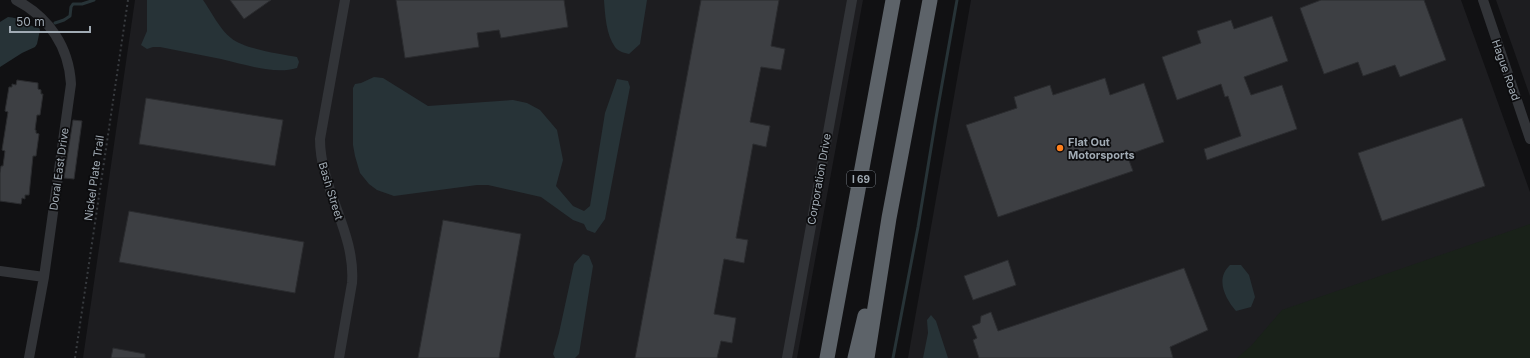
<svg xmlns="http://www.w3.org/2000/svg" width="1530" height="358" viewBox="0 0 1530 358" font-family="Inter,sans-serif">
<style>
.built{fill:#1d1d20}
.green{fill:#192119}
.water{fill:#273337}
.lines{fill:none;stroke-linecap:round;stroke-linejoin:round}
.stream{stroke:#273337;stroke-width:3}
.building{fill:#3d3f43;stroke:#2b2c2f}
.path{stroke:#383b3f;stroke-width:2;stroke-dasharray:2 3;stroke-linecap:butt}
.minor{stroke:#323438;stroke-width:10}
.highway{stroke:#5d6369;stroke-width:15}
.poi-dot{fill:#ff801c;stroke:#0c0c0e;stroke-width:1.5}
.labels{text-anchor:middle;stroke-width:3.5;stroke-linejoin:round;paint-order:stroke}
.shield{fill:#0c0c0e;stroke:#747b82;stroke-width:1}
.shield-label{font-size:10px;font-weight:bold;fill:#a1abb4}
.street-label{font-size:11px;fill:#a1abb4;stroke:#0c0c0e}
.poi-label{font-size:11px;font-weight:bold;fill:#a1abb4;stroke:#0c0c0e;text-anchor:start}
</style>
<rect width="100%" height="100%" fill="#111113"/>
<path class="built" d="M135,0H863L797,358H83Z
M971,0H1461L1530,192V358H908Z
M1496,0H1530V96Z"/>
<path class="green" d="M1530,224V358H1237L1251,346L1282,310Z"/>
<path class="water" d="M147,0H203C211,11 220,30 231,38C244,49 280,54 297,57L299,62L297,68C274,75 244,64 221,59C201,55 180,51 160,47H153L147,49L141,45L147,31Z
M604,0H647L640,44L629,54C624,53 618,51 615,47C606,35 605,14 604,0Z
M8,17C20,17 27,26 39,28L40,30L37,44L35,47L22,53L0,67V22Z
M374,77L383,78L428,106L513,100L527,103L540,110L557,130L563,160L556,186L573,206L584,211L590,206L605,113L617,79L628,81L630,87L605,219L595,233L587,230L584,224L573,220L541,197L488,185H477L394,196L377,190L369,184L360,173L355,156L353,145V88L355,84L361,83Z
M583,254L589,256L593,266L579,354L575,358H555L553,354L559,333L574,264Z
M1230,265H1241L1249,275L1255,297L1251,307L1236,311C1225,298 1215,279 1230,265Z
M931,315L936,321L948,358H923L928,333L927,320Z"/>
<g class="lines">
<path class="stream" d="M55,23L64,20L70,16L71,7L73,4H82L94,0
M893,358L918,227L936,118L957,0"/>
</g>
<path class="building" d="M230,0H271L244,19Z
M396,0H564L568,27L501,38L499,30L477,33L479,47L405,58Z
M701,0H779L771,46L785,49L781,70L761,67L750,122L770,126L766,147L753,144L736,238L748,240L744,263L724,259L714,314L736,318L732,343L721,341L717,358H635Z
M1321,0H1424L1446,60L1400,77L1395,65L1363,76L1358,62L1324,74L1300,8Z
M1272,16L1288,61L1244,77L1251,95L1282,85L1297,129L1207,160L1204,149L1241,136L1228,96L1225,97L1221,84L1177,100L1162,57L1201,43L1197,31L1231,20L1234,29Z
M1105,78L1110,95L1144,83L1164,142L1127,155L1133,171L998,217L966,125L1017,108L1014,97L1050,85L1053,95Z
M17,80L38,83V89L41,90V94H43L40,115H37L35,130H36V133L39,134L36,156H33L29,195H25V199L22,198L21,204L0,201V173L1,166H3L5,151L2,150L8,112L5,111L9,87H12V84L16,85Z
M146,98L283,120L275,166L139,144Z
M1462,118L1485,186L1382,221L1358,153Z
M73,120L82,121L74,179L64,178Z
M129,211L304,242L295,293L119,262Z
M443,220L521,234L499,358H418Z
M1008,260L1016,285L973,300L964,276Z
M1184,268L1208,330L1170,347L1173,358H979L973,340L977,338L972,326L980,323L981,316L991,312L998,331Z
M113,348L145,354V358H111Z"/>
<g class="lines">
<path class="path" d="M75,358L128,0"/>
<path class="minor" d="M16,0C49,17 69,47 71,84L44,277L29,358
M1483,0L1530,139
M0,271L44,277
M339,358L352,283C356,233 320,189 320,139L345,0
M787,358L852,0"/>
<path class="highway" d="M827,358L893,0
M855,358L865,316
M867,358L889,218L930,0"/>
</g>
<circle class="poi-dot" cx="1060" cy="148" r="4"/>
<g class="labels">
<rect class="shield" x="847" y="171" width="28" height="16" rx="3"/>
<g class="shield-label">
<text x="861" y="183">I 69</text>
</g>
<g class="street-label">
<text transform="translate(1506 70) rotate(71)" y="4">Hague Road</text>
<text transform="translate(59 169) rotate(-82)" y="4">Doral East Drive</text>
<text transform="translate(94 178) rotate(-82)" y="4">Nickel Plate Trail</text>
<text transform="translate(819 179) rotate(-80)" y="4">Corporation Drive</text>
<text transform="translate(331 191) rotate(73)" y="4">Bash Street</text>
</g>
<g class="poi-label">
<text x="1068" y="146">Flat Out<tspan x="1068" dy="13">Motorsports</tspan></text>
</g>
</g>
<path d="M10 26v6h80v-6" fill="none" stroke="#a1abb4" stroke-width="2"/>
<text x="16" y="26" font-size="12" fill="#a1abb4" stroke="#0c0c0e" stroke-width="3" paint-order="stroke">50 m</text>
</svg>
